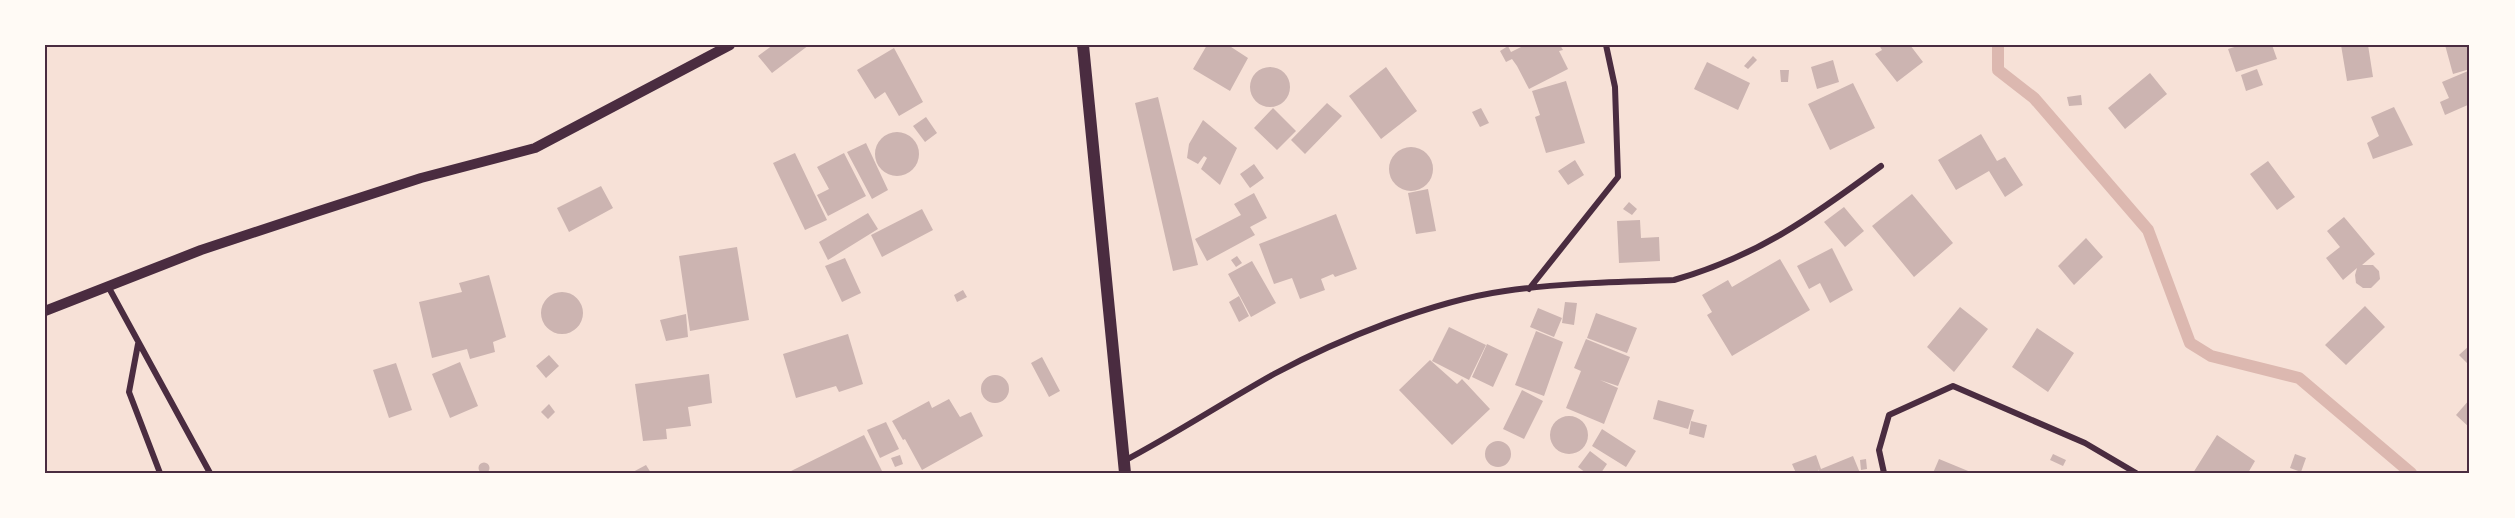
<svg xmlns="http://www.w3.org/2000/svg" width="2515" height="518" viewBox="0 0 2515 518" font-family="'Source Sans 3',sans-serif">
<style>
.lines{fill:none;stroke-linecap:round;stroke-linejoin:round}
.stream{stroke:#dcb8b0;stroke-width:12}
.building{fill:#ccb4b1}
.minor{stroke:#4a2c40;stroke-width:6}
.tertiary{stroke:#4a2c40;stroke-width:10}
.secondary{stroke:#4a2c40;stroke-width:12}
.neatline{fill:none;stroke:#4a2c40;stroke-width:2}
</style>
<rect width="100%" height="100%" fill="#f7e1d7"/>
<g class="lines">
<path class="stream" d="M1998,45V70L2034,98L2148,230L2190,343L2211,356L2299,378L2411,473"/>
</g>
<path class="building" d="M773,45H809L772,73L758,56Z
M1207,45H1228L1248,58L1230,91L1193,69Z
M1525,45H1560L1563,50L1559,51L1568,69L1529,89L1517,66L1512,59L1506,62L1500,51L1508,46L1511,52Z
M1879,45H1910L1923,62L1897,82L1875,54L1882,50Z
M2241,45H2272L2277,59L2236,72L2228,49Z
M2341,45H2368L2373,77L2347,81Z
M2445,45H2470V69L2453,74Z
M894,48L923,102L899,116L885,92L875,99L857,70Z
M1753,56L1757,60L1748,69L1744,66Z
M1833,60L1839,82L1817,89L1811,67Z
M1707,62L1750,83L1738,110L1694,89Z
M1250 87a20 20 0 1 1 40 0a20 20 0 1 1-40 0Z
M1386,67L1417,111L1381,139L1349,96Z
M2257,69L2263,85L2246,91L2241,75Z
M1780,70H1789L1788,82H1781Z
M2468,71L2470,104L2445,115L2440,102L2449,98L2442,82Z
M2150,73L2167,94L2125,129L2108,108Z
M1566,81L1585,143L1546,153L1535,117L1540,115L1532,91Z
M1853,83L1875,128L1830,150L1808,104Z
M2081,95L2082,105L2069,106L2067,97Z
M1158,97L1198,265L1173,271L1135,103Z
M1327,103L1342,116L1305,154L1291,140Z
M2394,107L2413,145L2373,159L2367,143L2379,136L2371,117Z
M1273,108L1296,131L1277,150L1254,128Z
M1481,108L1489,123L1480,127L1472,112Z
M926,117L937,133L925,142L913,126Z
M1203,120L1237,148L1220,185L1201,169L1207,158L1204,156L1198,164L1187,158L1189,144Z
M875 154a22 22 0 1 1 44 0a22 22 0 1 1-44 0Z
M1981,134L1997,161L2005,157L2023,185L2005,197L1989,171L1956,190L1938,160Z
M866,143L888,190L872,199L847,152Z
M1389 169a22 22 0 1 1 44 0a22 22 0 1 1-44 0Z
M795,153L827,220L805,230L773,163Z
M844,153L866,196L828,216L817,195L829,189L817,167Z
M1575,160L1584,175L1568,185L1558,171Z
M2268,161L2295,197L2277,210L2250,174Z
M1254,164L1264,178L1250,188L1240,174Z
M601,186L613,208L569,232L557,208Z
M1428,189L1436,231L1416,234L1408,193Z
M1254,193L1267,218L1250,227L1255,235L1207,261L1195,239L1241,215L1234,204Z
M1912,194L1953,243L1914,277L1872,226Z
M1629,202L1637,209L1632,215L1623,209Z
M1844,207L1864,231L1845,247L1824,222Z
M922,209L933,230L882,257L871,235Z
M868,213L878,229L828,260L819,242Z
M1336,214L1357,269L1335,277L1333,274L1321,279L1325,290L1300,299L1292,278L1274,284L1259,244Z
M2344,217L2375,254L2362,265H2373L2379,271L2380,279L2371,288H2363L2356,283L2355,275L2357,268L2343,280L2326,258L2340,247L2327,231Z
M1640,220L1641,238L1659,237L1660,261L1619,263L1617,221Z
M2086,238L2103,257L2074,285L2058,266Z
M737,247L749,320L690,331L679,256Z
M1832,248L1853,290L1830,303L1820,283L1809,289L1797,266Z
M1237,256L1242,263L1236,267L1231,260Z
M845,258L861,293L842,302L825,266Z
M1780,259L1810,310L1732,356L1707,315L1712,312L1702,295L1728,280L1732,287Z
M1252,261L1276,303L1251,317L1228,274Z
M489,275L506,337L493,342L495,352L470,359L467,349L432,358L419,302L462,292L459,283Z
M963,290L967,297L957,302L954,295Z
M541 313a21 21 0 1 1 42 0a21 21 0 1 1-42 0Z
M1239,296L1249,316L1239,322L1229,302Z
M1565,302L1577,303L1574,325L1562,323Z
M2365,306L2385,327L2346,365L2325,345Z
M1960,307L1988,329L1954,372L1927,347Z
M1538,308L1562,318L1554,337L1530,327Z
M1596,313L1637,328L1627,353L1587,338Z
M686,314L688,337L666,341L660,320Z
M1449,327L1486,345L1469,380L1432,361Z
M2037,328L2074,353L2048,392L2012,367Z
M1536,331L1563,342L1544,396L1515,385Z
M848,334L863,384L839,392L836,386L796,398L783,354Z
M1586,339L1630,357L1618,386L1600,380L1618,388L1604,424L1566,408L1581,371L1574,368Z
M1487,344L1508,354L1493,387L1472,377Z
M2470,345V366L2459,355Z
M549,355L559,366L546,378L536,366Z
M1042,357L1060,391L1049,397L1031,363Z
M1430,360L1457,384L1462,379L1490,409L1452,445L1399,390Z
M460,362L478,406L450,418L432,374Z
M396,363L412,410L389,418L373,370Z
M709,374L712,403L688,407L691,426L666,429L667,439L643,441L635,384Z
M981 389a14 14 0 1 1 28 0a14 14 0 1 1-28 0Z
M1522,390L1543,401L1524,439L1503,429Z
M949,399L960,417L971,412L983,436L922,470L905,439L903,440L892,421L929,401L932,408Z
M2470,399V428L2456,415Z
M1658,400L1694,410L1688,429L1653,419Z
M549,404L555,412L548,419L541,412Z
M1550 435a19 19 0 1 1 38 0a19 19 0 1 1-38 0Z
M1691,421L1707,425L1704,438L1689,434Z
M886,422L899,449L880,458L867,430Z
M1602,429L1636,451L1626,467L1592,446Z
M864,435L883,473H787Z
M2217,435L2255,461L2248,473H2193Z
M1485 454a13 13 0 1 1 26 0a13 13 0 1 1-26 0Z
M1590,451L1607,464L1601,473H1586L1578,467Z
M2053,454L2066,460L2063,466L2050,460Z
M2295,454L2306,458L2301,472L2290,468Z
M900,455L903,464L895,467L891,458Z
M1816,455L1821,469L1853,456L1860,473H1819L1818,469V473H1796L1792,464Z
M1866,459L1867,469L1861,470L1860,460Z
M1939,459L1973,473H1933Z
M478.5 468a5.5 5.5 0 1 1 11 0a5.5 5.5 0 1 1-11 0Z
M646,465L651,473H631Z"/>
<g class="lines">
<path class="minor" d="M109,288L210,473
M1529,289L1618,177L1615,87L1606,45
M138,344L129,392L160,473
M1124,461C1175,434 1224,402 1274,374C1339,339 1433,301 1505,291C1560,283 1618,282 1674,280C1758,256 1812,217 1881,166
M1884,473L1879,450L1889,415L1953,386L2085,443L2136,473"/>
<path class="tertiary" d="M45,311L201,250L316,212L421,178L535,148L730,45"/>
<path class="secondary" d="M1083,45L1125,473"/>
</g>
<rect width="2515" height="518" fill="none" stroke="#fffaf5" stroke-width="93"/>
<rect x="46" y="46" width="2422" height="426" class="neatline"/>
</svg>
